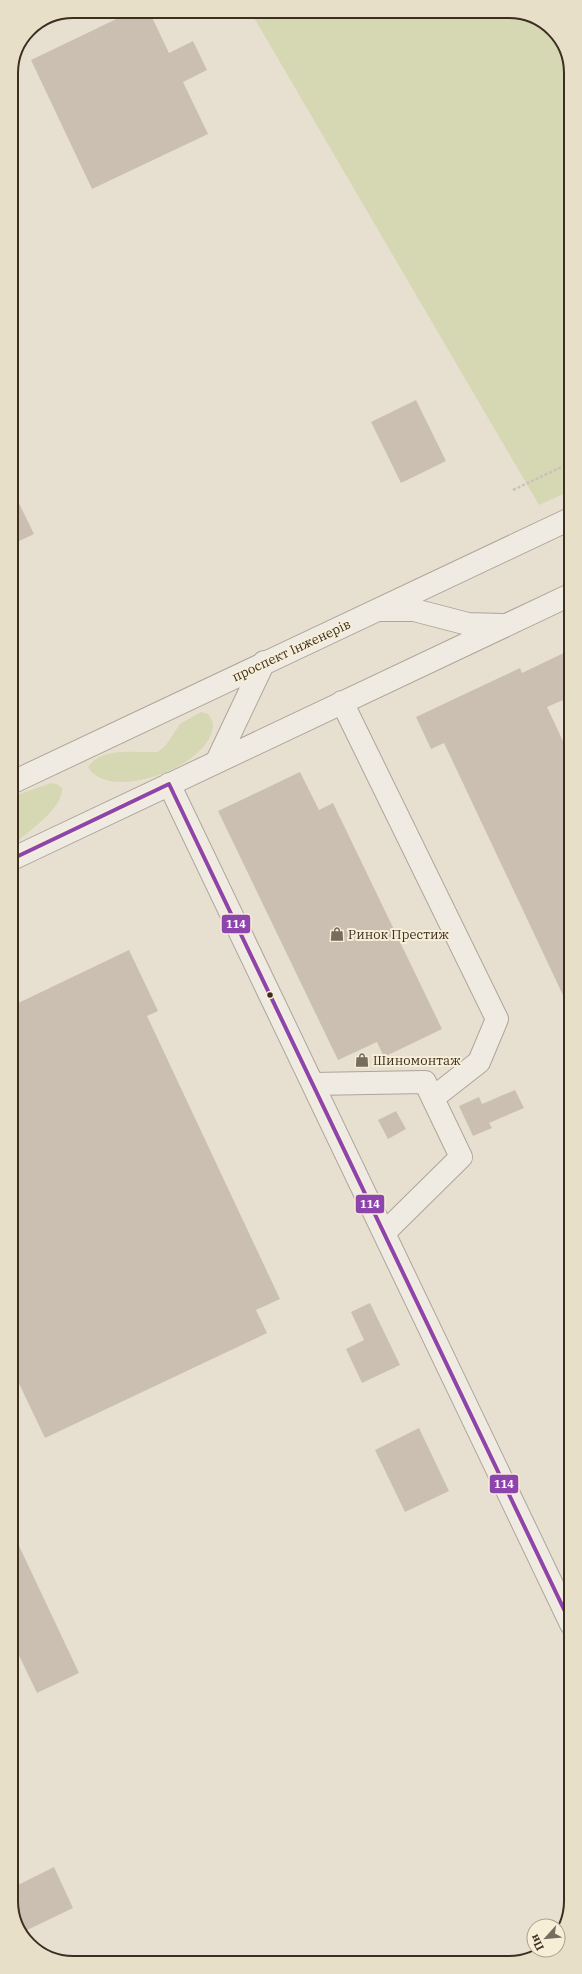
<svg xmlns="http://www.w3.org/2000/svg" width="582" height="1974" viewBox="0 0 582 1974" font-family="'IBM Plex Serif',serif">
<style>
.green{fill:#d6d7b3}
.building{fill:#cbbfb2}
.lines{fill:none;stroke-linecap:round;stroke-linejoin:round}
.minor-casing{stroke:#ada599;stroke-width:24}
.path{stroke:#c8c2b9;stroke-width:2.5;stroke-dasharray:3 2;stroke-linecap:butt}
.minor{stroke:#efebe3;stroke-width:22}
.bus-1-casing{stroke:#f7eed8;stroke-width:7}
.bus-1{stroke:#8e44ad;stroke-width:4}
.bus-dot{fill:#3d2e20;stroke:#f7eed8;stroke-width:1.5}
.labels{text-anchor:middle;stroke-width:4;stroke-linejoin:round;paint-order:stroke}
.street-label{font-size:13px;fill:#3d2e20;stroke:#f7eed8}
.poi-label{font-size:13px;fill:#3d2e20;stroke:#f7eed8;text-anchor:start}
.rim{fill:none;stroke:#3d2e20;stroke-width:2}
.line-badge{stroke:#f7eed8;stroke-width:1.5}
.badge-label{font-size:11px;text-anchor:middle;font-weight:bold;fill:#fff}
</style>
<rect width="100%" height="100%" fill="#e7e0d1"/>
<path class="green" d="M250,11L517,12L550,26L570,60V491L539,505Z
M201,712L208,714C210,717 213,721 213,725C212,766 109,804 88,767C102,746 136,753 158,752L166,745L180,724Z
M51,783L57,784L62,788C63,808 32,828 18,841L12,843L11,797Z"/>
<path class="building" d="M133,11H149L169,53L193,41L207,70L183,82L208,134L92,189L31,60Z
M416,400L446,461L401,483L371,422Z
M11,487L34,534L11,545Z
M570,650V697L547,707L570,756V1010L444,743L431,749L416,717L520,668L522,673Z
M300,772L319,810L333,803L442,1029L384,1057L377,1042L338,1060L218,811Z
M129,950L158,1011L147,1016L280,1299L256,1310L267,1333L45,1438L12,1369V1006Z
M515,1090L524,1108L489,1123L492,1128L473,1136L459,1106L479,1097L482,1104Z
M396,1111L406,1129L388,1139L378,1120Z
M370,1303L400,1365L362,1383L346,1349L364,1340L351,1312Z
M419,1428L449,1491L405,1512L375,1450Z
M12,1531L79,1673L37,1693L12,1641Z
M54,1867L73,1908L23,1932L12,1914V1888Z"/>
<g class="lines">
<defs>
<path id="minor" d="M382,610H414L468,624L502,625
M342,702L497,1019L479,1062L433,1098
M217,761L264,662
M11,783L570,519
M169,784L571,1624
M12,859L570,595
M313,1084L425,1082L461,1157L384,1233"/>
</defs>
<use href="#minor" class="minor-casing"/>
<path class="path" d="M513,490L570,463"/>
<use href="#minor" class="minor"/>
<defs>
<path id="bus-1" d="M169,784L571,1624
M12,859L169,784"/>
</defs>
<use href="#bus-1" class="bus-1-casing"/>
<use href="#bus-1" class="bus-1"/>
</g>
<defs>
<symbol id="shop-bare" viewBox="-9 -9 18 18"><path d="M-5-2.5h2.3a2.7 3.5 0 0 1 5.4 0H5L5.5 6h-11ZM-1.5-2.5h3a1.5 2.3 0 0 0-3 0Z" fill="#786c5e" stroke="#f7eed8" stroke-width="2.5" paint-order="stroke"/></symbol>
</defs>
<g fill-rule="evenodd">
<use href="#shop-bare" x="327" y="924" width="20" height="20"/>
<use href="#shop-bare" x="352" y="1050" width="20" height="20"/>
</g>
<circle class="bus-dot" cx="270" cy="995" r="3.5"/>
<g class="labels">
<g class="street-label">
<text transform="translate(291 650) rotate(-25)" y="5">проспект Інженерів</text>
</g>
<g class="poi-label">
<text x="348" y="939">Ринок Престиж</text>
<text x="373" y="1065">Шиномонтаж</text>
</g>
</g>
<path d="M0 0H582V1974H0ZM73 18H509A55 55 0 0 1 564 73V1901A55 55 0 0 1 509 1956H73A55 55 0 0 1 18 1901V73A55 55 0 0 1 73 18Z" fill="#e8dfc9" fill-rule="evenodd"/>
<path class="rim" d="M73 18H509A55 55 0 0 1 564 73V1901A55 55 0 0 1 509 1956H73A55 55 0 0 1 18 1901V73A55 55 0 0 1 73 18Z"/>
<g class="line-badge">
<rect x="221" y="914" width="30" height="20" rx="4" fill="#8e44ad"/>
<rect x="355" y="1194" width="30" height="20" rx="4" fill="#8e44ad"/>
<rect x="489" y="1474" width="30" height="20" rx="4" fill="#8e44ad"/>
</g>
<g class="badge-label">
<text x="236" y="928">114</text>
<text x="370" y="1208">114</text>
<text x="504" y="1488">114</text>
</g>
<g transform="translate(546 1938) rotate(243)"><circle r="19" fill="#f7eed8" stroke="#ada18e"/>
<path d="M0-3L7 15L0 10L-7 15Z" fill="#786c5e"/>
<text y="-6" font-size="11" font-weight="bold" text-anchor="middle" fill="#3d2e20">Пн</text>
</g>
</svg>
